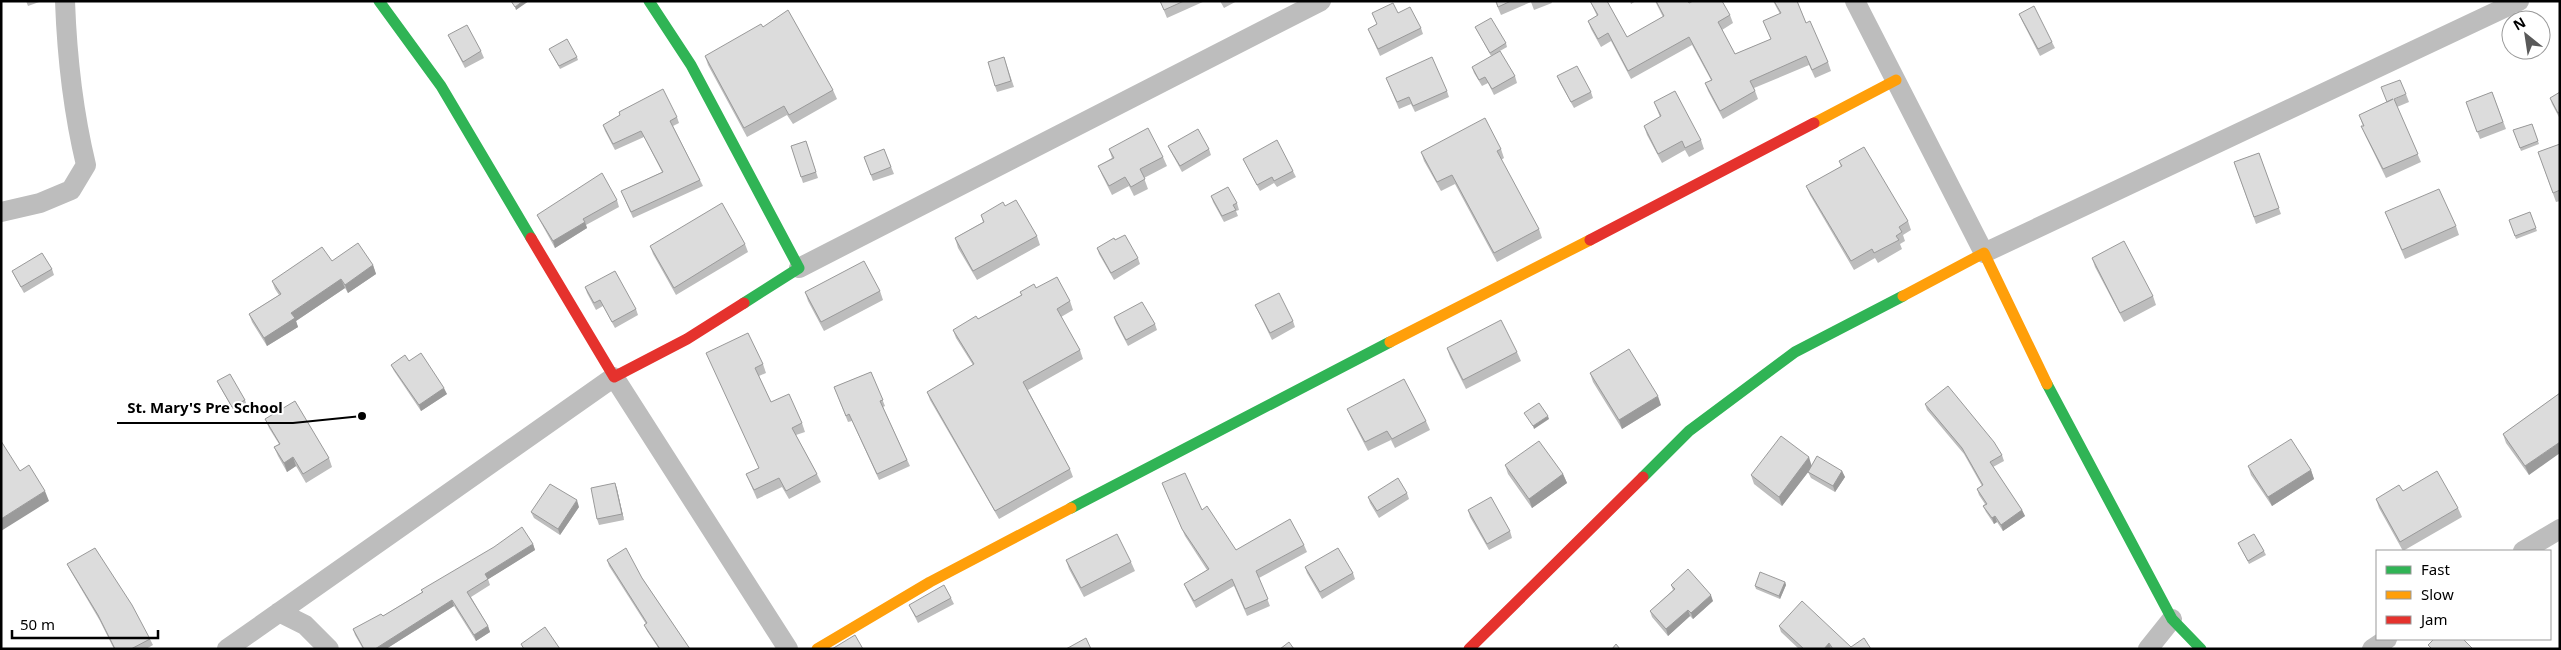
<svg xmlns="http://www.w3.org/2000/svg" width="2561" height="650" viewBox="0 0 2561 650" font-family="'Noto Sans',sans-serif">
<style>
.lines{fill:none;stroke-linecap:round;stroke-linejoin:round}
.street{stroke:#bdbdbd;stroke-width:20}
.fast{stroke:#30b455;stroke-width:11}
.slow{stroke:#ff9f0a;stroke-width:11}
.jam{stroke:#e5322d;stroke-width:11}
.wall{fill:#bdbdbd}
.shaded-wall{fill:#9a9a9a}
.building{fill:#dcdcdc;stroke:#9a9a9a}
.leader{fill:none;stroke:#000;stroke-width:2}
.callout-dot{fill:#000;stroke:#fff;stroke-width:2}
.callout-label{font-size:15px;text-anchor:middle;font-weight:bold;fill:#000;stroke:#fff;stroke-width:4;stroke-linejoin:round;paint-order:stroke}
</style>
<rect width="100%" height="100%" fill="#fff"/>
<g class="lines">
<path class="street" d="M1855,1L1984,253L2519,1
M1,212L40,203L71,190L86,165C73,111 67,57 65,1
M799,268L1321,1
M2523,551L2560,529
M279,612L305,625L329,649
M227,649L614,377L788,649
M2148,649L2172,619
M2372,649L2387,639"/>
<path class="fast" d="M379,1L441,86L531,238
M649,1L691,65L799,268L744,303
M2047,384L2172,619L2201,649
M1643,477L1689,431L1795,352L1903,296
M1071,508L1390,342"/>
<path class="slow" d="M1814,123L1896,80
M1903,296L1984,253L2047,384
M1390,342L1590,240
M817,649L930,582L1071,508"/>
<path class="jam" d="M531,238L614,377L687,339L744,303
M1590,240L1814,123
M1469,649L1643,477"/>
</g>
<path class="wall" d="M26,1H42L28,6Z
M1160,1H1205L1167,18Z
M1220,1H1237L1224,8Z
M1495,1H1551L1552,3L1534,10L1531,2L1501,15Z
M1590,1H1607L1627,37L1663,17L1655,1H1688L1689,3L1730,15L1733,23L1722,30L1735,54L1771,39L1763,21L1780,14L1773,1H1797L1806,23L1828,62L1831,71L1815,78L1809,65L1754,88L1758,99L1723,119L1708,91L1705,83L1711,80L1692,45L1631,79L1611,41L1601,47L1591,29L1588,21L1597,16Z
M1630,1H1636L1631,4Z
M1372,13L1421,28L1423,34L1380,56L1368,29L1377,24Z
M2019,14L2052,42L2055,48L2040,56L2022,21Z
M1475,27L1506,43L1507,47L1491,56Z
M448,35L481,51L484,58L465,68L451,41Z
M549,49L577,57L578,60L560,69Z
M705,56L833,90L837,99L793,124L787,115L747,137L708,65Z
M1004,57L1014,87L997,92L995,86Z
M1472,67L1515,76L1517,83L1494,95L1488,83L1482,86L1474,73Z
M1557,76L1591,92L1593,98L1574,108L1560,83Z
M1386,78L1447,91L1449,97L1415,112L1411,104L1399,109Z
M2492,92L2506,129L2480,139L2466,102Z
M2560,92V119L2552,104L2550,98Z
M2406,94L2409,102L2397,107L2421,162L2386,178L2365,135L2361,126H2363L2359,115Z
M1654,102L1701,140L1704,149L1689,157L1685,150L1662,163L1647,135L1644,126L1660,117Z
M619,112L677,117L679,123L673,126L703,186L633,218L621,191L662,172L644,137L615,150L605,131L603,125L620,115Z
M2532,124L2539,144L2521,151L2513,130Z
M806,141L818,178L803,183L791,146Z
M2560,144V201L2556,202L2538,152Z
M1168,146L1209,149L1211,155L1182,172L1171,152Z
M884,149L894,174L873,181L864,157Z
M1109,149L1163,157L1167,166L1144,178L1148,189L1134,196L1129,186L1112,195L1102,175L1098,166L1112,158Z
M1501,149L1504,158L1501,160L1539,229L1542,238L1497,262L1455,184L1441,191L1424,161L1421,152Z
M2259,153L2281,214L2256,224L2234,162Z
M1243,159L1293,171L1296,177L1277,187L1274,183L1260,191L1246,165Z
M1839,161L1908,221L1911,230L1903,235L1905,241L1900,244L1902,249L1878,263L1875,258L1854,270L1810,195L1806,186L1841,167Z
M1211,196L1237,203L1239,210L1236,211L1238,216L1224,222L1213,202Z
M617,200L619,207L586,225L587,228L555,248L540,221L537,215Z
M1005,206L1037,236L1040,245L977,280L958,248L955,238L983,222L981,215Z
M2385,212L2456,226L2459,235L2405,259Z
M2530,212L2537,231L2516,239L2509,220Z
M1115,240L1138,258L1140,264L1114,280L1099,254L1097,248Z
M745,244L748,252L676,295L653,254L650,246Z
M2092,258L2153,296L2156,305L2124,322L2095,267Z
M332,261L373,265L376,274L348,293L345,288L296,321L298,327L267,346L252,322L249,314L279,295L275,289L272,281Z
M52,269L54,275L24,293L15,277L12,271Z
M585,287L636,309L638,315L615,328L603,306L596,310L587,293Z
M1036,288L1070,301L1073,310L1061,317L1080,350L1083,359L1028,390L1070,469L1073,477L999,519L930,400L927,392L973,365L956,338L953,330L978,319L1021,295L1020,292Z
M880,291L883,300L824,331L808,301L805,292Z
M1255,305L1293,321L1295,327L1272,340L1258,311Z
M1114,317L1155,324L1157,330L1128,346L1116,323Z
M1447,348L1517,352L1521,361L1466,389L1450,357Z
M706,353L763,364L766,373L759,376L771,402L802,423L805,432L796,435L817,474L821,482L789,499L782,487L757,499L746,474L759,468L710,361Z
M409,361L447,394L421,411L394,371L391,365Z
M871,372L885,406L883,407L910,466L879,480L852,421L848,422L834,387Z
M1590,373L1661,405L1622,429L1593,382Z
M217,381L245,400L247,406L235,413L220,387Z
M2560,393L2529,475L2506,443L2503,434Z
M1925,404L2002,455L2004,461L1993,467L2022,510L2025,516L2003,531L1997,522L1994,524L1986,512L1983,506L1985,504L1979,495L1977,489L1982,486L1964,454L1927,410Z
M1347,409L1426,421L1430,430L1395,448L1391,440L1368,451L1351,418Z
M265,419L329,458L332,467L306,483L296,466L287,472L278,456L274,447L279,444L269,428Z
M1505,465L1563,474L1567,483L1532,508L1508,474Z
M1812,466L1842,471L1845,477L1835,492L1811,478L1808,472L1809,471L1782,506L1754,484L1751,475Z
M2248,466L2311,470L2314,479L2272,506L2251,475Z
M615,483L617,489L624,520L599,525L597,519Z
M1162,483L1202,510L1236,550L1304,545L1307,552L1259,578L1270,606L1247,616L1234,586L1196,608L1187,591L1184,584L1207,570L1185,536Z
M2403,491L2458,508L2462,517L2403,551L2379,508L2376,499Z
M1407,493L1409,499L1379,518L1370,503L1368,497Z
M579,507L560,535L534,518L531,512Z
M1468,510L1510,531L1512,538L1489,550L1470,517Z
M2238,543L2264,551L2266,555L2249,564Z
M533,544L535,550L488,579L490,585L471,597L488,626L490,632L476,641L454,606L386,649H363L355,635L353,629L383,616L422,592L421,590Z
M607,560L642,578L690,649H659L647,631L644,625L646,624L609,566Z
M1066,560L1131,562L1135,571L1084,597L1069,569Z
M67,564L150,639L153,645L146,649H114L100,621L70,570Z
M1305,567L1353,573L1355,579L1322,599L1307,573Z
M1785,582L1786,585L1780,599L1756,589L1755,586Z
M1671,585L1713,601L1693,619L1690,616L1668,636L1652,617L1650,611L1673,590Z
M951,598L954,604L918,623L909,605Z
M1779,626L1851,647L1871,649H1799L1781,632Z"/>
<path class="shaded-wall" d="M523,1H529L516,10L515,7Z
M585,222L587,228L555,248L553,241Z
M373,265L376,274L348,293L345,285Z
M341,279L345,288L296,321L298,327L267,346L264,338L291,313Z
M444,388L447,394L421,411L419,405Z
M1658,396L1661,405L1622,429L1619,420Z
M1548,416L1549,419L1534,429L1533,426Z
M2560,442V453L2529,475L2525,466Z
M293,457L296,466L287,472L284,463Z
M1809,457L1812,467L1782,506L1779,497Z
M2311,470L2314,479L2272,506L2268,497Z
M1842,471L1845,477L1835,492L1833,486Z
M1563,474L1567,483L1532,508L1529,499Z
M615,483L617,489L624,520L622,514Z
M45,491L49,501L1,531V519Z
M577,500L579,507L560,535L558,529Z
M2022,510L2025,516L2003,531L2001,525Z
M1995,516L1997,522L1994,524L1992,518Z
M533,544L535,550L487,580L485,574Z
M1785,582L1786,585L1780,599L1779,596Z
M1711,595L1713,601L1693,619L1691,613Z
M452,600L454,606L386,649H375Z
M1688,610L1690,616L1668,636L1666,629Z
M488,626L490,632L476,641L474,635Z
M1829,643L1831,649H1824Z"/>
<path class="building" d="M511,1H523L515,7Z
M1160,1H1184L1164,10Z
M1496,1H1511L1498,7Z
M1590,1H1607L1627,37L1664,16L1656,1H1688L1689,3L1693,1H1722L1730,15L1718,22L1735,54L1771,39L1763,21L1781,13L1774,1H1797L1806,23L1810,21L1828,62L1812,70L1806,56L1750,81L1755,91L1720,111L1705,83L1712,80L1689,37L1628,71L1608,33L1598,39L1588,21L1598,15Z
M1393,3L1398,13L1410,7L1421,28L1378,49L1368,29L1377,24L1372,13Z
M2034,6L2052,42L2038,49L2019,14Z
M788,10L833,90L789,115L784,106L744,128L705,56L761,24L763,27Z
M1491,18L1506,43L1490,53L1475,27Z
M467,25L481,51L463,62L448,35Z
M567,39L577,57L559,66L549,49Z
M1500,51L1515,76L1492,89L1485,77L1479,80L1472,67Z
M1004,57L1011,81L995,86L988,62Z
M1432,57L1447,91L1413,106L1409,97L1397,102L1386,78Z
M1577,66L1591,92L1571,102L1557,76Z
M2400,80L2406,94L2394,99L2418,154L2383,169L2361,126H2364L2359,115L2393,99L2387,102L2381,87Z
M663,89L677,117L670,121L700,180L631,212L621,191L663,172L641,131L613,144L603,125L620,115L619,112Z
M1675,91L1701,140L1685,148L1682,141L1658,154L1644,126L1661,116L1654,102Z
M2492,92L2503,122L2477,132L2466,102Z
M2560,92V112L2558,113L2550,98Z
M1485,118L1501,149L1497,151L1539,229L1494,253L1452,175L1437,182L1421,152Z
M2532,124L2538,141L2520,148L2513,130Z
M1148,128L1163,157L1140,169L1145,179L1131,187L1125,177L1109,186L1098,166L1114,158L1109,149Z
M1198,129L1209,149L1180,166L1168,146Z
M1277,140L1293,171L1274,181L1272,177L1257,185L1243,159Z
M806,141L816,172L801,177L791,146Z
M2560,144V190L2553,193L2538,152Z
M1864,147L1908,221L1899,227L1902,232L1896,236L1899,240L1874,253L1872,249L1851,261L1806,186L1842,166L1839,161Z
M884,149L891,167L871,175L864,157Z
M2259,153L2279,208L2254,217L2234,162Z
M602,173L617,200L583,219L585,222L553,241L537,215Z
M1228,187L1237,203L1233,205L1236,210L1222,216L1211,196Z
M2439,189L2456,226L2402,250L2385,212Z
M1016,200L1037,236L973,271L955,238L984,222L981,215L1003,202L1005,206Z
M722,203L745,244L674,288L650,246Z
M2530,212L2536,228L2515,236L2509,220Z
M1125,235L1138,258L1111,273L1097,248L1114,238L1115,240Z
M2124,241L2153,296L2120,313L2092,258Z
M358,243L373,265L345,285L341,279L291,313L295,318L264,338L249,314L281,294L272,281L322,247L332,261Z
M42,253L52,269L21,287L12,271Z
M864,261L880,291L821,322L805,292Z
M615,271L636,309L612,322L600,300L594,303L585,287Z
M1057,277L1070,301L1057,309L1080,350L1023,382L1070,469L995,511L927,392L974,364L953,330L976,316L978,319L1022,295L1020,292L1034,284L1036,288Z
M1279,293L1293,321L1270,333L1255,305Z
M1142,302L1155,324L1126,340L1114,317Z
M1501,320L1517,352L1463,380L1447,348Z
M748,333L763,364L755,368L771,402L789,394L802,423L792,428L817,474L786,491L779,478L754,490L746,474L759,468L706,353Z
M1629,349L1658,396L1619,420L1590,373Z
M421,353L444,388L419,405L391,365L405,355L409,361Z
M871,372L883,400L880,401L907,460L877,474L849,414L846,416L834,387Z
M230,374L245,400L232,407L217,381Z
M1404,379L1426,421L1392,439L1387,431L1365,442L1347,409Z
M1948,386L1994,442L2002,455L1990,462L2022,510L2001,525L1995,516L1992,518L1983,506L1987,504L1977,489L1983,485L1962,448L1925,404Z
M2560,393V442L2525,466L2503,434Z
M295,401L329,458L303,474L293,457L284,463L274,447L280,444L265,419Z
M1539,403L1548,416L1533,426L1524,413Z
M1781,436L1809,457L1779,497L1751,475Z
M2291,439L2311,470L2268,497L2248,466Z
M1,441L20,471L29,465L45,491L1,519Z
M1539,441L1563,474L1529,499L1505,465Z
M1817,456L1842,471L1833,486L1808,472Z
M2437,471L2458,508L2400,542L2376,499L2399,485L2403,491Z
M1185,473L1202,510L1207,506L1236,550L1290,519L1304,545L1256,571L1268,599L1245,609L1232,579L1194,601L1184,584L1209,569L1182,529L1162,483Z
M1398,478L1407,493L1377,511L1368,497Z
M615,483L622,514L597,519L591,488Z
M550,484L577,500L558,529L531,512Z
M1491,497L1510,531L1487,544L1468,510Z
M522,527L533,544L485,574L488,579L467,592L488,626L474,635L452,600L375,649H364L353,629L381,614L383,616L423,592L421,590L494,547Z
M1117,534L1131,562L1081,588L1066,560Z
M2254,534L2264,551L2248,561L2238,543Z
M95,548L132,605L150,639L131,649H115L98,615L67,564Z
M626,548L642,578L690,649H660L644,625L647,623L607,560Z
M1338,548L1353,573L1320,592L1305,567Z
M1688,569L1711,595L1691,613L1688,610L1666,629L1650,611L1675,589L1671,585Z
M1760,572L1785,582L1779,596L1755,586Z
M944,585L951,598L916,617L909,605Z
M1802,601L1851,647L1864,638L1871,649H1833L1829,643L1824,649H1804L1779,626Z
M545,627L560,649H524L521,644Z
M855,635L863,649H832Z
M1086,638L1091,649H1066Z
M2434,639H2463L2473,649H2432L2428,645Z
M1289,642L1294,649H1280Z
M1616,644L1620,649H1612Z"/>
<path class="leader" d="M362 416L293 423H117"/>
<circle class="callout-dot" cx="362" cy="416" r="5"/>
<g class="callout-label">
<text x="205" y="413">St. Mary'S Pre School</text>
</g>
<rect width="2561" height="650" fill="none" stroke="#000000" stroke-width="5"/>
<rect x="2376" y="550" width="175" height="90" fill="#ffffff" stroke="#999999"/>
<rect x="2386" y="566" width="25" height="8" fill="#30b455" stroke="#999999"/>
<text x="2421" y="575" font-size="15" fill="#000000">Fast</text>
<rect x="2386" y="591" width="25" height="8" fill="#ff9f0a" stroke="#999999"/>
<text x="2421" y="600" font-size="15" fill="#000000">Slow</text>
<rect x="2386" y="616" width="25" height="8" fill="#e5322d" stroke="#999999"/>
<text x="2421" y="625" font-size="15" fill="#000000">Jam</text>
<g transform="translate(2526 35) rotate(330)"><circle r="24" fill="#ffffff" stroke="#999999"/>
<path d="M0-4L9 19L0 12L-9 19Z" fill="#595959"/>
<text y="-8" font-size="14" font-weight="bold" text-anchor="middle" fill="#000000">N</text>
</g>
<path d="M12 630v8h146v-8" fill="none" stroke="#000000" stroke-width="2.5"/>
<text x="20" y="630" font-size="15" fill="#000000" stroke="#ffffff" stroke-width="4" paint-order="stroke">50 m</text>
</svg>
